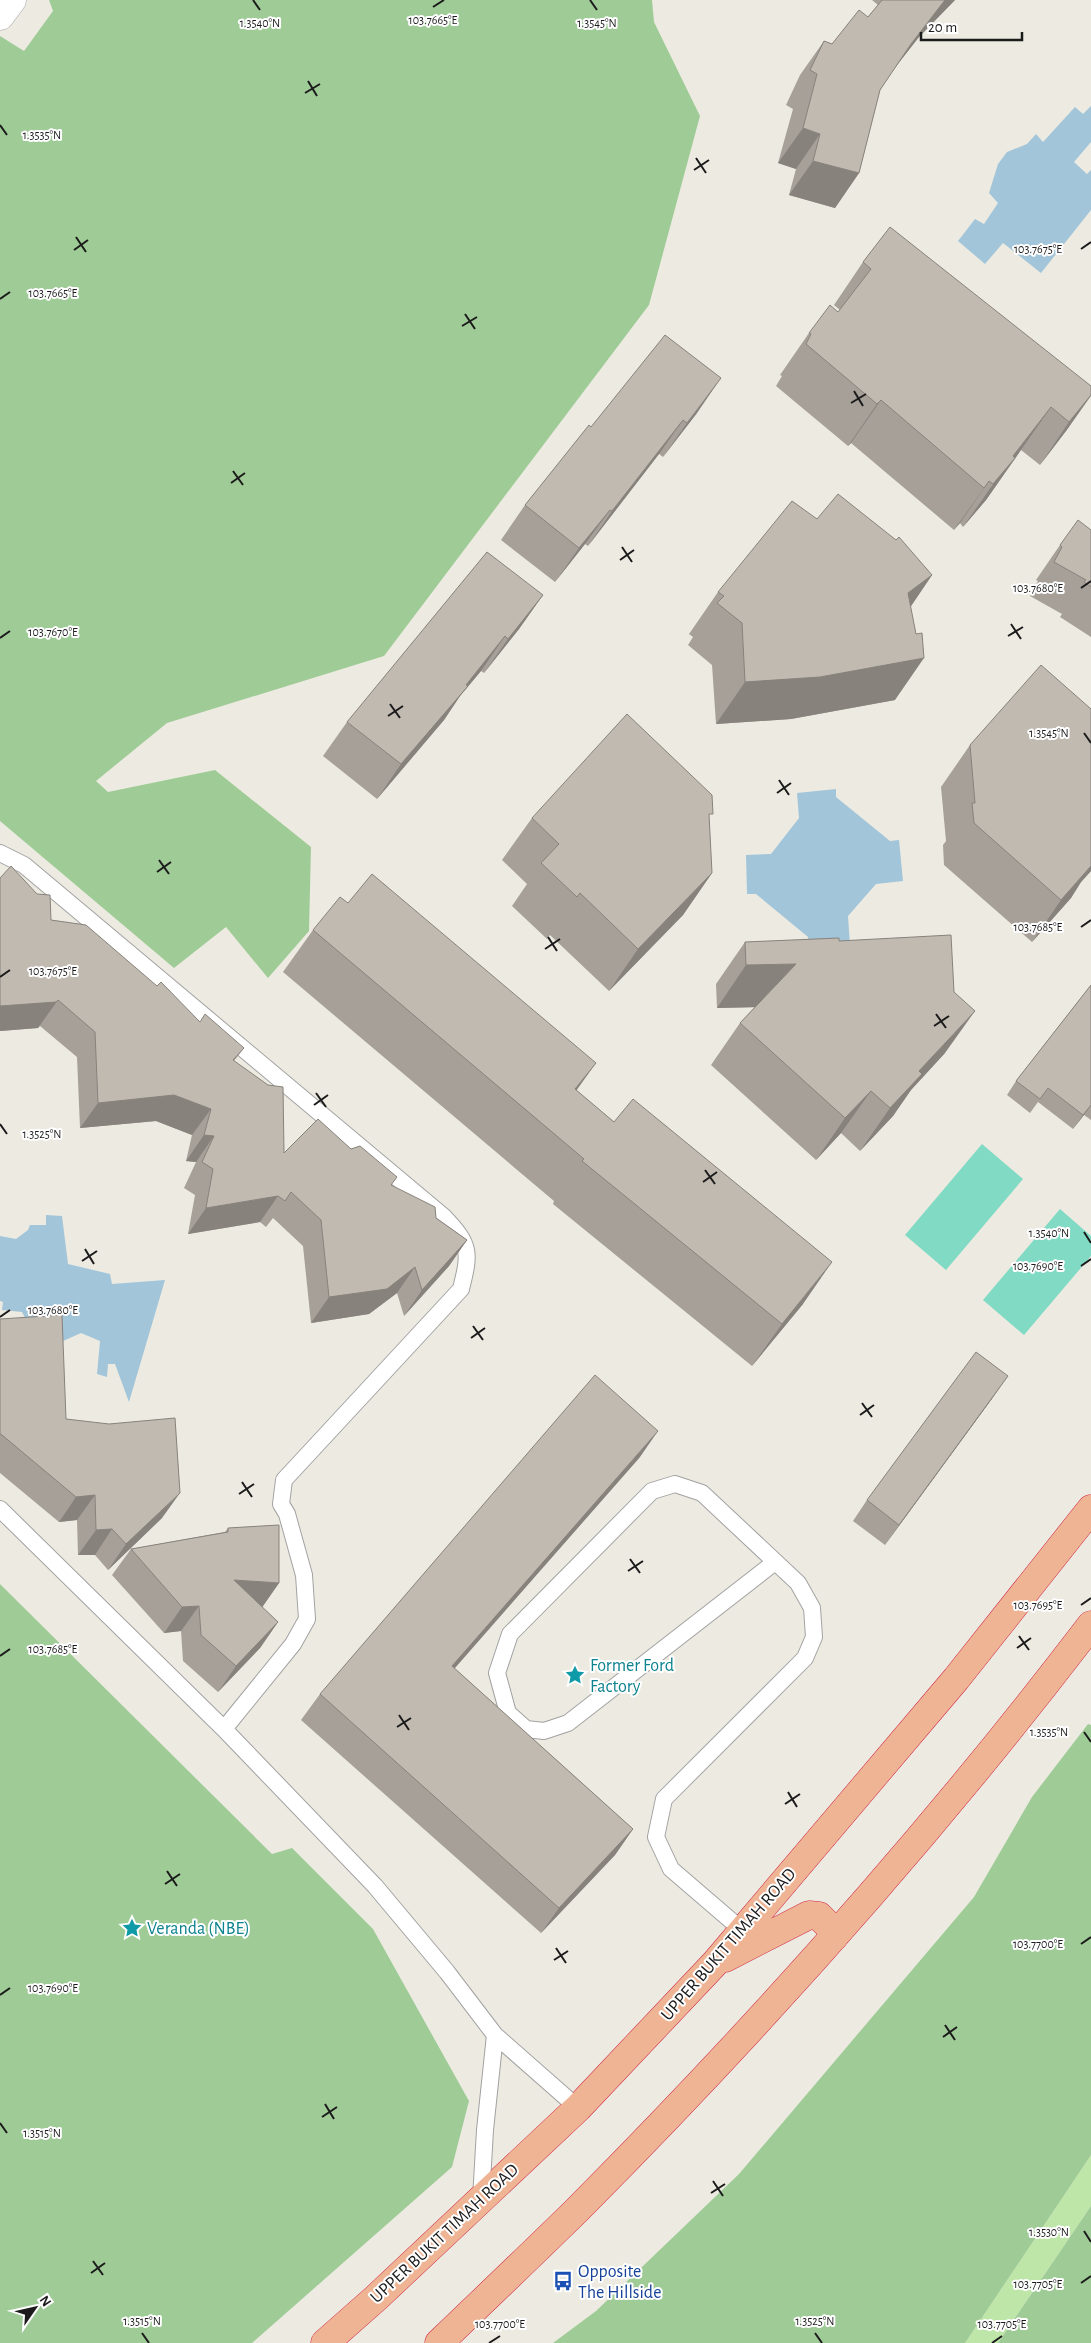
<svg xmlns="http://www.w3.org/2000/svg" width="1091" height="2343" viewBox="0 0 1091 2343" font-family="'Alegreya Sans',sans-serif">
<style>
.grass{fill:#bee6a8}
.forest{fill:#9fcb97}
.pitch{fill:#80dac4}
.water{fill:#a2c5da}
.lines{fill:none;stroke-linecap:round;stroke-linejoin:round}
.service-casing{stroke:#a2a2a2;stroke-width:18}
.minor-casing{stroke:#a2a2a2;stroke-width:29}
.trunk-casing{stroke:#d0284a;stroke-width:29}
.service{stroke:#fff;stroke-width:16}
.minor{stroke:#fff;stroke-width:28}
.trunk{stroke:#eeb494;stroke-width:28}
.wall{fill:#a6a098}
.shaded-wall{fill:#87827c}
.building{fill:#c1bab1;stroke:#87827c}
.ticks{fill:none;stroke:#1b1b1b;stroke-width:2}
.labels{text-anchor:middle;stroke-width:4;stroke-linejoin:round;paint-order:stroke}
.culture-label{font-size:18px;fill:#0d838f;stroke:#fff;text-anchor:start}
.street-label{font-size:18px;fill:#1b1b1b;stroke:#fff}
.transit-label{font-size:18px;fill:#164399;stroke:#fff;text-anchor:start}
.ticks-label{font-size:12px;text-anchor:middle;fill:#1b1b1b;stroke:#fff;stroke-width:4;stroke-linejoin:round;paint-order:stroke}
</style>
<rect width="100%" height="100%" fill="#edebe1"/>
<path class="grass" d="M1091,2155V2206L998,2343H965Z"/>
<path class="forest" d="M49,0H652L654,22L700,116L649,305L384,656L167,723L96,781L108,792L215,770L311,847L309,931L268,978L226,927L174,968L0,821V36L24,51L53,11Z
M0,1584L272,1854L292,1848L373,1929L469,2101L452,2167L252,2343H0Z
M1088,1724L1091,1725V2155L965,2343H553L596,2311L739,2174L974,1897L1032,1797Z
M1091,2206V2343H998Z"/>
<path class="pitch" d="M982,1144L1023,1179L946,1270L905,1235Z
M1060,1209L1091,1236V1256L1024,1335L983,1300Z"/>
<path class="water" d="M1091,106V142L1074,162L1087,174L1091,170V210L1041,273L1003,243L985,264L958,241L975,219L984,224L998,203L989,193L998,164L1007,152L1027,144L1036,134L1043,142L1075,107L1083,114Z
M836,789V797L890,841L899,840L903,881L876,884L848,916L850,945L809,948L808,937L756,894H747L746,855L771,854L799,818L797,793Z
M46,1215L62,1216L68,1264L110,1274L112,1284L165,1280L129,1402L115,1364H108L107,1377L97,1374L100,1341L81,1333L61,1342L47,1360L22,1312L2,1310L3,1302L0,1301V1236L16,1239L28,1230L30,1225H46Z"/>
<g class="lines">
<defs>
<path id="service" d="M0,853L24,865L444,1217C471,1245 470,1253 461,1289L284,1480L281,1504L287,1514L304,1575L307,1619L293,1644L224,1729
M0,1509L224,1729L375,1886L447,1972L495,2035L578,2108
M742,1930L671,1869L656,1837L664,1799L805,1658L814,1637L812,1608L798,1583L702,1493L675,1484L652,1491L510,1634L497,1673L508,1713L526,1729L544,1731L568,1723L775,1562
M481,2199L485,2130L495,2035"/>
<path id="minor" d="M0,16L12,0"/>
<path id="trunk" d="M725,1958L809,1915L819,1916L828,1925L834,1937
M325,2343L376,2298L578,2108L716,1962L956,1679L1091,1509
M439,2343C485,2299 531,2255 576,2211C759,2027 933,1832 1091,1625"/>
</defs>
<use href="#service" class="service-casing"/>
<use href="#minor" class="minor-casing"/>
<use href="#trunk" class="trunk-casing"/>
<use href="#service" class="service"/>
<use href="#minor" class="minor"/>
<use href="#trunk" class="trunk"/>
</g>
<path class="wall" d="M872,0H955L919,37L895,67L880,90L859,173L835,208L789,195L796,169L778,163L793,109L786,105L800,75L824,41L832,44L868,17L878,5Z
M863,262L1091,386V396L1066,431L1040,465L1021,450L986,500L963,527L960,523L954,530L851,443L848,446L776,386L782,376L780,375L809,333L838,312L840,310L834,305Z
M697,413L663,457L659,454L588,546L585,544L555,582L501,540L525,505L591,427Z
M817,519L932,575L911,606L895,700L791,719L716,724L712,665L688,645L693,637L689,634L718,592Z
M1091,530V637L1060,617L1062,614L1030,596L1038,581L1036,580L1060,545Z
M543,595L519,629L484,673L481,671L460,696L444,720L377,799L323,756L347,722Z
M1091,709V871L1081,882L1071,898L1032,942L944,865L943,845L946,841L941,787L970,745Z
M532,818L712,873L683,915L609,991L550,935L547,939L512,906L527,884L502,860Z
M0,878L51,920L200,1022L244,1048L234,1061L284,1153L391,1185L467,1240L449,1266L404,1316L397,1293L369,1314L311,1323L303,1246L273,1218L266,1227L260,1222L188,1234L195,1195L184,1188L196,1162L186,1161L192,1135L156,1121L80,1128L77,1057L40,1026L38,1028L0,1031Z
M313,930L577,1091L614,1122L803,1304L752,1366L553,1204L554,1201L283,972Z
M839,941L945,1053L911,1090L893,1116L860,1151L841,1133L816,1160L711,1065L740,1023L755,1007L717,1008L716,984L745,942Z
M1091,985V1120L1084,1115L1073,1129L1038,1102L1030,1113L1007,1095L1016,1081Z
M0,1319L66,1419L162,1518L108,1570L95,1555H78L77,1520L59,1522L0,1473Z
M994,1396L885,1545L853,1521L867,1500Z
M640,1457L454,1668L633,1829L615,1855L541,1933L301,1720L320,1694Z
M228,1528L279,1583L262,1607L278,1622L260,1648L218,1692L183,1661L181,1631L164,1633L112,1575L131,1549L225,1532Z"/>
<path class="shaded-wall" d="M945,0H955L919,37L887,78L911,44Z
M803,128L820,134L796,169L778,163Z
M813,161L859,173L835,208L789,195Z
M721,378L697,413L663,457L687,423Z
M1091,395L1066,431L1040,465L1069,422Z
M881,400L851,443L848,446L877,404Z
M1051,407L986,500L963,527L1013,456Z
M683,420L659,454L588,546L612,511Z
M989,481L960,523L954,530Z
M610,510L585,544L555,582L579,548Z
M932,575L903,618L908,593Z
M543,595L519,629L484,673L508,639Z
M505,636L481,671L460,696L444,720L377,799L401,764Z
M924,658L895,700L791,719L716,724L745,682Z
M1091,865V871L1081,882L1071,898L1032,942L1061,900Z
M712,873L683,915L609,991L638,949Z
M796,964L766,1007L717,1008L746,965Z
M58,1000L38,1028L0,1031V1006Z
M975,1011L945,1053L911,1090L893,1116L860,1151L890,1108L919,1071Z
M596,1063L566,1105L545,1131L575,1089Z
M871,1091L841,1133L816,1160L845,1118Z
M174,1095L211,1109L192,1135L156,1121L80,1128L98,1103Z
M1091,1105L1084,1115L1073,1129L1083,1115Z
M204,1135L214,1136L196,1162L186,1161Z
M278,1196L260,1222L188,1234L206,1208Z
M467,1240L449,1266L404,1316L422,1290Z
M832,1262L803,1304L752,1366L782,1324Z
M415,1267L397,1293L369,1314L311,1323L329,1297Z
M1008,1376L994,1396L885,1545L899,1525Z
M658,1431L640,1457L434,1692L452,1666Z
M180,1493L162,1518L108,1570L126,1544Z
M95,1495L77,1520L59,1522L76,1497Z
M112,1529L95,1555H78L96,1530Z
M234,1580L279,1583L261,1609Z
M199,1606L181,1631L164,1633L182,1607Z
M278,1622L260,1648L218,1692L236,1666Z
M633,1829L615,1855L541,1933L559,1908Z"/>
<path class="building" d="M882,0H945L911,44L880,90L859,173L813,161L820,134L803,128L817,74L810,70L824,41L832,44L859,10L868,17Z
M890,227L1091,386V395L1069,422L1051,407L1013,456L1015,458L993,484L989,481L984,488L881,400L877,404L806,344L811,334L809,333L830,305L838,312L871,269L863,262Z
M665,335L721,378L687,423L683,420L612,511L610,510L579,548L525,505L589,425L591,427Z
M838,494L896,540L899,537L932,575L908,593L916,634L922,633L924,658L820,677L745,682L742,623L717,603L724,596L718,592L792,501L817,519Z
M1078,520L1091,530V587L1084,582L1086,580L1054,562L1062,547L1060,545Z
M487,552L543,595L508,639L505,636L466,685L468,686L401,764L347,722Z
M1041,665L1091,709V866L1061,900L974,823L972,803H975L970,745Z
M627,714L712,795L713,814H709L712,873L638,949L580,893L577,897L541,863L559,844L532,818Z
M11,866L37,894L50,895L51,920L86,925L157,986L161,982L200,1022L205,1014L244,1048L233,1060L268,1085L283,1087L284,1153L318,1119L351,1149L360,1146L397,1177L391,1185L435,1207L436,1218L467,1240L422,1290L415,1267L387,1289L329,1297L321,1220L291,1192L285,1201L278,1196L206,1208L213,1169L202,1162L214,1136L204,1135L211,1109L174,1095L98,1103L95,1032L58,1000L56,1002L0,1006V878Z
M372,874L596,1063L575,1089L614,1122L633,1099L832,1262L782,1324L582,1161L584,1159L313,930L340,897L348,903Z
M951,935L954,992L975,1011L919,1071L922,1074L890,1108L871,1091L845,1118L740,1023L796,964L746,965L745,942L839,938V941Z
M1091,985V1105L1083,1115L1048,1088L1040,1099L1016,1081Z
M62,1315L66,1419L109,1424L175,1418L180,1493L126,1544L112,1529L96,1530L95,1495L76,1497L2,1435L0,1434V1319Z
M976,1352L1008,1376L899,1525L867,1500Z
M595,1375L658,1431L452,1666L633,1829L559,1908L320,1694Z
M279,1525V1583L234,1580L278,1622L236,1666L201,1635L199,1606L182,1607L131,1549L228,1532V1528Z"/>
<path class="ticks" d="M253,0L260,10M590,0L597,10M433,7L444,0M308,81L317,96M305,93L320,84M0,125L7,135M696,158L706,173M694,170L709,160M76,237L86,252M1081,249L1091,242M74,250L88,240M0,299L10,292M465,314L475,329M462,326L477,317M854,391L863,406M851,403L866,394M233,471L243,485M231,483L245,473M622,547L632,562M620,560L634,550M1081,588L1091,581M1011,624L1021,639M1008,636L1023,627M0,638L10,631M390,704L400,718M388,716L403,706M1084,733L1091,743M779,780L789,795M777,793L791,783M159,860L169,874M157,872L171,862M1081,927L1091,920M548,937L557,951M545,949L560,939M0,977L10,970M936,1014L946,1028M934,1026L949,1016M316,1093L326,1107M314,1105L328,1095M0,1124L7,1134M705,1170L715,1184M703,1182L717,1172M1084,1232L1091,1243M85,1249L94,1264M82,1261L97,1251M1081,1266L1091,1259M0,1317L10,1310M473,1326L483,1340M471,1338L485,1328M862,1403L872,1417M860,1415L874,1405M242,1482L252,1497M239,1494L254,1484M630,1559L640,1573M628,1571L643,1561M1081,1605L1091,1598M1019,1636L1029,1650M1017,1648L1031,1638M0,1656L10,1649M399,1715L409,1730M397,1727L411,1718M1084,1732L1091,1742M788,1792L797,1807M785,1804L800,1794M167,1871L177,1886M165,1884L180,1874M1081,1944L1091,1937M556,1948L566,1963M554,1960L568,1951M0,1995L10,1988M945,2025L955,2040M943,2037L957,2027M325,2104L334,2119M322,2117L337,2107M0,2123L7,2133M713,2181L723,2196M711,2193L725,2184M1084,2231L1091,2242M93,2261L103,2275M91,2273L105,2263M1081,2283L1091,2276M142,2333L149,2343M815,2333L822,2343M489,2343L500,2336M992,2343L1002,2336"/>
<defs>
<symbol id="sight-bare" viewBox="-9 -9 18 18"><path d="M0-6L1.8-2.2L6-1.7L2.9 1.2L3.7 5.4L0 3.3L-3.7 5.4L-2.9 1.2L-6-1.7L-1.8-2.2Z" fill="#0f9aa8" stroke="#fff" stroke-width="2.5" paint-order="stroke"/></symbol>
<symbol id="bus-bare" viewBox="-9 -9 18 18"><path d="M-5-6H5V4H4V6H2V4H-2V6H-4V4H-5ZM-3.5-4V0h7V-4ZM-3.5 1.2v1.5H-2V1.2ZM2 1.2v1.5H3.5V1.2Z" fill="#1a4fb4" stroke="#fff" stroke-width="2.5" paint-order="stroke"/></symbol>
</defs>
<g fill-rule="evenodd">
<use href="#sight-bare" x="561" y="1661" width="28" height="28"/>
<use href="#sight-bare" x="118" y="1914" width="28" height="28"/>
<use href="#bus-bare" x="549" y="2267" width="28" height="28"/>
</g>
<g class="labels">
<g class="culture-label">
<text x="590" y="1671">Former Ford<tspan x="590" dy="21">Factory</tspan></text>
<text x="147" y="1934">Veranda (NBE)</text>
</g>
<g class="street-label">
<text transform="translate(728 1944) rotate(-49)" y="6">UPPER BUKIT TIMAH ROAD</text>
<text transform="translate(444 2233) rotate(-43)" y="6">UPPER BUKIT TIMAH ROAD</text>
</g>
<g class="transit-label">
<text x="578" y="2277">Opposite<tspan x="578" dy="21">The Hillside</tspan></text>
</g>
</g>
<g class="ticks-label">
<text x="433" y="24">103.7665°E</text>
<text x="260" y="27">1.3540°N</text>
<text x="597" y="27">1.3545°N</text>
<text x="42" y="139">1.3535°N</text>
<text x="1038" y="253">103.7675°E</text>
<text x="53" y="297">103.7665°E</text>
<text x="1038" y="592">103.7680°E</text>
<text x="53" y="636">103.7670°E</text>
<text x="1049" y="737">1.3545°N</text>
<text x="1038" y="931">103.7685°E</text>
<text x="53" y="975">103.7675°E</text>
<text x="42" y="1138">1.3525°N</text>
<text x="1049" y="1237">1.3540°N</text>
<text x="1038" y="1270">103.7690°E</text>
<text x="53" y="1314">103.7680°E</text>
<text x="1038" y="1609">103.7695°E</text>
<text x="53" y="1653">103.7685°E</text>
<text x="1049" y="1736">1.3535°N</text>
<text x="1038" y="1948">103.7700°E</text>
<text x="53" y="1992">103.7690°E</text>
<text x="42" y="2137">1.3515°N</text>
<text x="1049" y="2236">1.3530°N</text>
<text x="1038" y="2288">103.7705°E</text>
<text x="142" y="2325">1.3515°N</text>
<text x="815" y="2325">1.3525°N</text>
<text x="500" y="2328">103.7700°E</text>
<text x="1002" y="2328">103.7705°E</text>
</g>
<g transform="translate(35 2308) rotate(56)" stroke="#ffffff" stroke-width="4" paint-order="stroke">
<path d="M0-4L9 19L0 12L-9 19Z" fill="#1b1b1b"/>
<text y="-8" font-size="14" font-weight="bold" text-anchor="middle" fill="#1b1b1b">N</text>
</g>
<path d="M921 32v8h101v-8" fill="none" stroke="#1b1b1b" stroke-width="2.5"/>
<text x="928" y="32" font-size="15" fill="#1b1b1b" stroke="#ffffff" stroke-width="4" paint-order="stroke">20 m</text>
</svg>
